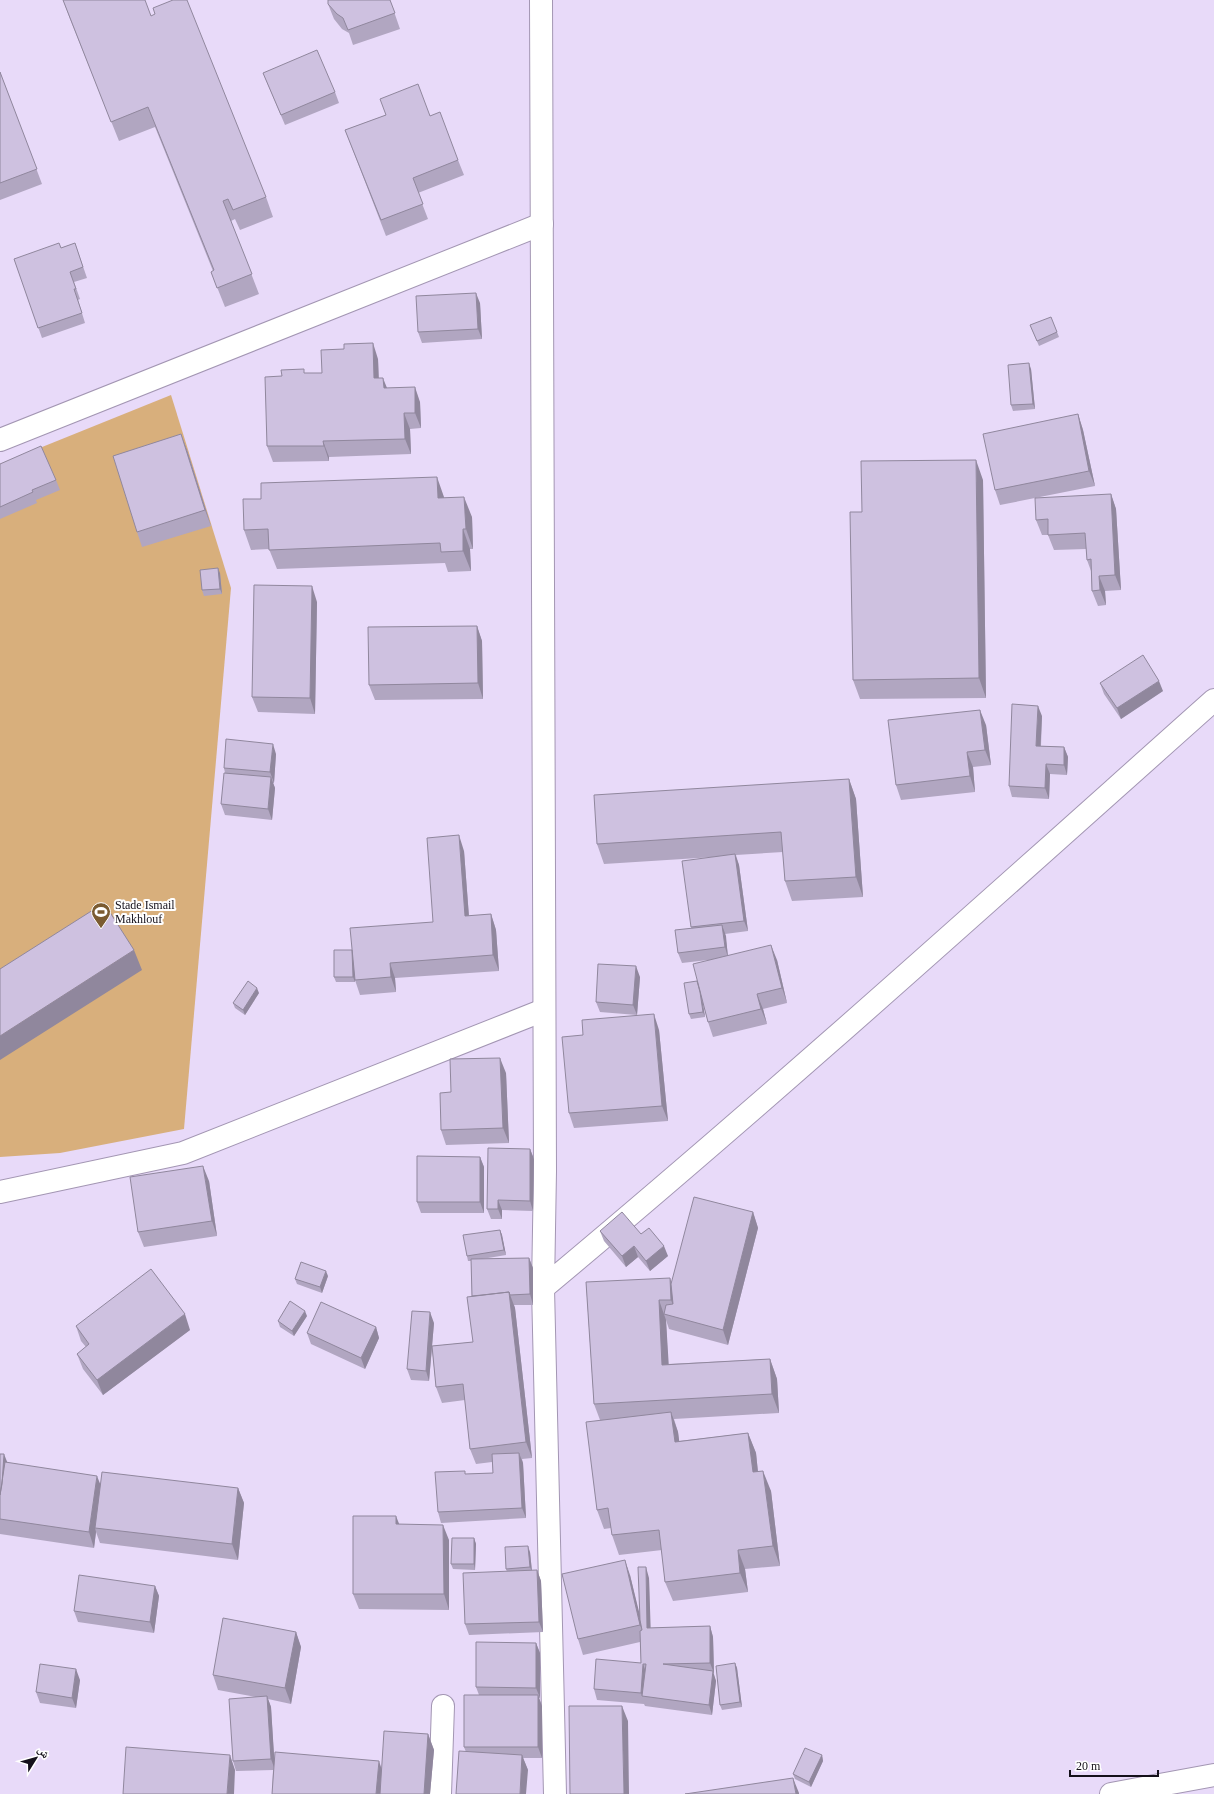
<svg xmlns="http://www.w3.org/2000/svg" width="1214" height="1794" viewBox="0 0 1214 1794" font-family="'Times New Roman','Noto Naskh Arabic',serif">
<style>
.green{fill:#d8af7c}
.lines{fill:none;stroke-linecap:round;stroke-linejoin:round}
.street-casing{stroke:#a396b3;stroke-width:24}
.secondary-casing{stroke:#a396b3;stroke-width:24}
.street{stroke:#fff;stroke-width:22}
.secondary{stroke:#fff;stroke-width:22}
.wall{fill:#b1a6c1}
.shaded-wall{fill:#90879d}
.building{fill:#cec1e0;stroke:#90879d}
.labels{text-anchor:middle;stroke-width:4;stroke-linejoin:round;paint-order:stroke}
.poi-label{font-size:12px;fill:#14101a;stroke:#fff;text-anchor:start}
</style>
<rect width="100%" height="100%" fill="#e8daf9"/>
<path class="green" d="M171,395L231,588L184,1129L60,1153L0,1157V464Z"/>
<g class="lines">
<defs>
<path id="street" d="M0,440L542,224
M0,1192L183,1153L544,1010
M440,1794L443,1706
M1111,1794L1214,1775"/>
<path id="secondary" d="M541,0L545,1171L543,1288L555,1794
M543,1288C771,1098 992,898 1214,700"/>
</defs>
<use href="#street" class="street-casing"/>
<use href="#secondary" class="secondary-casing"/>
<use href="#street" class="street"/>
<use href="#secondary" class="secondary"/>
</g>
<path class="wall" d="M63,0L151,16L266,197L273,217L240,230L235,219L231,221L259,294L225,307L211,272L213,271L155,127L119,141L70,19Z
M390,0L400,29L353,45L349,33L342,29L334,19L328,4Z
M0,72L42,184L0,200Z
M263,73L335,92L339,103L285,125Z
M386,115L430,116L458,160L464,175L418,193L428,219L386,236L345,130Z
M75,243L87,278L74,282L80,299L78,300L85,323L42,338L14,259L61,248Z
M480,303L482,339L422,343L418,332Z
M1030,325L1057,332L1059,337L1039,346Z
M378,359L379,378L387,388L420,402L421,428L410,429L411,454L329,457V461L273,462L267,446L282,376L306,373H322Z
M1031,369L1035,409L1013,411L1011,405Z
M1078,414L1083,430L1095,486L1000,505L995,490Z
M187,450L211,526L142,547L137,532Z
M0,464L56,480L60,490L36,500L37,503L0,519Z
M983,480L986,698L860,699L853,680L862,512Z
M1111,494L1116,509L1121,590L1105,591L1106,605L1098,606L1092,591L1091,571L1087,560L1086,549L1054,550L1048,535H1042L1036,520Z
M444,497V498L472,517L473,549H470L471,571L448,572L445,563L277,569L269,549L251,550L244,530Z
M220,573L222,594L204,596L202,590Z
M317,602L315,714L258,712L252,697Z
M477,626L482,641L483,699L375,700L369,685Z
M1100,683L1163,691L1121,719L1104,694Z
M1042,716L1041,746L1064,747L1068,757L1067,775L1050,774L1049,799L1012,797L1009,786Z
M986,725L991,765L973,767L975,792L901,800L896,785Z
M276,754L274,783H273L275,788L272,820L225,815L221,804L225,773L224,768Z
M849,779L856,799L863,897L792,901L785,881L783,852L736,855L739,865L748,931L725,934L728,955L777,960L787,1003L763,1009L767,1024L713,1037L708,1022L703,1004L705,1017L691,1019L689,1014L697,981L708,960L682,963L678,953L692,929L691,927L714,857L604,864L597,844Z
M464,851L469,916L491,914L496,930L499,971L395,978L396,992L360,995L355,980V982H336L334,977L352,950L433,922Z
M640,977L637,1015L600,1012L596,1002Z
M259,993L245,1015L235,1008L233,1003Z
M659,1030L668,1121L574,1128L569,1113Z
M506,1073L509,1143L446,1145L441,1130L451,1092Z
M530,1149L534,1159L533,1211L502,1210V1219H491L487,1209Z
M480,1157L484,1167V1213H421L417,1202Z
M209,1181L217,1236L144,1247L138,1232Z
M753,1212L758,1228L728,1345L669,1329L666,1320L668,1364L770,1359L777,1379L779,1413L674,1419L678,1432L679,1441L748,1433L756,1453L758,1472L771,1491L780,1566L745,1569L748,1592L673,1601L665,1582L662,1550L619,1555L612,1535L611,1528L604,1529L597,1510L600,1420L594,1404L586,1282L672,1283Z
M500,1230L502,1235L506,1255L482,1259L529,1258L533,1268V1305H514L515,1308L532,1458L522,1459L523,1463L526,1518L441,1523L438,1512L466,1474L493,1473L492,1462L476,1464L470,1449L465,1400L442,1403L436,1387L432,1348L429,1381L411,1380L407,1369L434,1323L432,1346L473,1342L471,1261H468L467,1256Z
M600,1231L641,1234L668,1256L650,1271L638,1257L626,1267L604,1241Z
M328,1276L322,1293L297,1284L295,1279Z
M307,1316L294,1336L280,1327L278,1321Z
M76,1326L190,1330L103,1395L83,1369L77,1354L86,1347L81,1341Z
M376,1327L379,1338L365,1369L311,1344L307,1333Z
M0,1454L7,1463L100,1484L238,1488L244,1503L238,1560L100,1543L96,1532L94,1548L0,1534Z
M399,1524L449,1540V1610L359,1609L353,1594Z
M474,1538L476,1544L475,1570L453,1569L451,1564Z
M530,1552L532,1571L537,1570L541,1581L543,1632L469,1635L465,1624L507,1572L506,1569Z
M630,1575L639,1614L649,1578L650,1628L710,1626L713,1637L714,1673H713L716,1681L712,1715L645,1706L644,1704L597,1700L594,1689L641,1663L640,1642L583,1655L578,1639Z
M155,1586L159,1596L154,1633L78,1622L74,1611Z
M296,1632L301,1647L291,1704L268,1699L271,1707L274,1758L381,1769L428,1734L434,1750L430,1794H272L273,1770L236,1771L233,1761L256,1697L218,1690L213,1675Z
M536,1643L540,1653V1698H539L542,1706V1758H523L528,1770L466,1752L464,1747L479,1695L476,1687Z
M735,1663L737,1668L742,1707L722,1710L720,1705Z
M80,1680L76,1708L40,1703L36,1692Z
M822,1755L823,1761L811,1787L795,1779L793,1774Z"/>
<path class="shaded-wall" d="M476,293L480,303L482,339L478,329Z
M373,343L378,359L379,393L374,378Z
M1029,363L1031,369L1035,409L1033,404Z
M383,378L389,393L384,388Z
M415,387L420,402L421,428L415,413Z
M404,413L410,429L411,454L405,439Z
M1078,414L1083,430L1095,486L1089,471Z
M181,434L187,450L211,526L205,510Z
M323,441L329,457V461L324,446Z
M976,460L983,480L986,698L979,678Z
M437,477L444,497L445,518L438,498Z
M1111,494L1116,509L1121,590L1115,575Z
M464,497L472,517L473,549L466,529Z
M463,529L470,549L471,571L463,551Z
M218,568L220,573L222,594L220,589Z
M1099,576L1105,591L1106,605L1100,590Z
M312,586L317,602L315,714L310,698Z
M477,626L482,641L483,699L478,683Z
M1159,681L1163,691L1121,719L1117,708Z
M1038,706L1042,716L1040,756L1036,746Z
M980,710L986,725L991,765L985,750Z
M273,744L276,754L274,783L270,772Z
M1064,747L1068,757L1067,775L1064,765Z
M967,752L973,767L975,792L970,776Z
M1046,764L1050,774L1049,799L1045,788Z
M271,777L275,788L272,820L268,809Z
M849,779L856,799L863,897L856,877Z
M459,835L464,851L470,931L465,916Z
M735,854L739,865L748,931L744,921Z
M491,914L496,930L499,971L493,955Z
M722,925L726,936L728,958L725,947Z
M771,945L777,960L787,1003L782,988Z
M134,950L142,970L0,1060V1036Z
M353,950L355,955V982L353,977Z
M390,963L395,978L396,992L391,977Z
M636,966L640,977L637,1015L633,1005Z
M699,980L700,986L705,1017L703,1012Z
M257,988L259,993L245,1015L243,1010Z
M757,994L763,1009L767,1024L761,1009Z
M654,1014L659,1030L668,1121L662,1106Z
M500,1058L506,1073L509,1143L503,1128Z
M530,1149L534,1159L533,1211L530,1201Z
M480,1157L484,1167V1213L480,1202Z
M203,1166L209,1181L217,1236L212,1221Z
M498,1200L502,1210V1219L498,1209Z
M753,1212L758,1228L728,1345L723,1330Z
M500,1230L502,1235L506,1255L504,1250Z
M634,1246L638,1257L626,1267L622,1256Z
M664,1246L668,1256L650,1271L646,1261Z
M529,1258L533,1268V1305L530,1294Z
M326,1271L328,1276L322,1293L320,1287Z
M670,1278L677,1298L678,1318L671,1300Z
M509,1292L515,1308L532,1458L526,1442Z
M659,1300L666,1320L670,1385L662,1365Z
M305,1311L307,1316L294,1336L292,1331Z
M430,1312L434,1323L429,1381L426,1371Z
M185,1314L190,1330L103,1395L97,1380Z
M376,1327L379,1338L365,1369L361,1358Z
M770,1359L777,1379L779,1413L772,1394Z
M671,1412L678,1432L682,1462L675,1442Z
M748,1433L756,1453L760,1492L753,1472Z
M519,1453L523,1463L526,1518L522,1508Z
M4,1454L8,1464L0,1503Z
M763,1471L771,1491L780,1566L773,1546Z
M97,1476L103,1491L95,1528L96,1532L94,1548L89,1532Z
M238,1488L244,1503L238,1560L232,1544Z
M396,1516L402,1531L396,1524Z
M443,1525L449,1540V1610L444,1594Z
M474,1538L476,1544L475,1570L474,1564Z
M528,1546L530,1552L532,1572L530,1567Z
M738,1550L745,1569L748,1592L740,1573Z
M625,1560L630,1575L646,1640L640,1625Z
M646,1567L649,1578L651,1638L647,1628Z
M537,1570L541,1581L543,1632L539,1622Z
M155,1586L159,1596L154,1633L150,1622Z
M710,1626L713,1637L714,1673L710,1663Z
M296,1632L301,1647L291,1704L285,1688Z
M536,1643L540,1653V1698L536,1688Z
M735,1663L737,1668L742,1707L740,1702Z
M643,1664L647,1675L642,1696L641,1693Z
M76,1669L80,1680L76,1708L72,1698Z
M713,1671L716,1681L712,1715L709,1705Z
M538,1695L542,1706V1758L538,1747Z
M267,1696L271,1707L275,1770L271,1759Z
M622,1706L628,1721L629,1794H624Z
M428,1734L434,1750L430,1794H424Z
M230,1755L235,1770L234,1794H227Z
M522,1755L528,1770L526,1794H520Z
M822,1755L823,1761L811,1787L809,1782Z
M379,1761L384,1776L383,1794H376Z
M793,1778L799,1793V1794H796Z"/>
<path class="building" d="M63,0H145L151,16L155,14L153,8L173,0H187L266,197L233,210L228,199L223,201L252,274L217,288L211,272L214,270L148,107L111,122Z
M328,0H390L395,13L348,30L343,18L337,14L328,4Z
M317,50L335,92L281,115L263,73Z
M0,72L37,169L0,183Z
M418,84L430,116L440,112L458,160L413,178L423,204L381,220L345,130L386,115L380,99Z
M59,243L61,248L75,243L83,267L70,272L76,289H74L82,313L38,328L14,259Z
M476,293L478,329L418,332L416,296Z
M1051,317L1057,332L1037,341L1030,325Z
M373,343L374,378H383L384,388L415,387V413H404L405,439L323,441L324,446H267L265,377L282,376L281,370L304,369V373H322L321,350L344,349V344Z
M1029,363L1033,404L1011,405L1008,365Z
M1078,414L1089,471L995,490L983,434Z
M181,434L205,510L137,532L113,456Z
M41,446L56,480L32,490L33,492L0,507V464Z
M976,460L979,678L853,680L850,512H862L861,461Z
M437,477L438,498L464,497L466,529H463V551L441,552L440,543L269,550L268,529L244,530L243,499H261V483Z
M1111,494L1115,575L1099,576L1100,590L1092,591L1091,559L1087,560L1085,533L1048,535V519L1036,520L1035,498Z
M218,568L220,589L202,590L200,570Z
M254,585L312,586L310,698L252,697Z
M477,626L478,683L369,685L368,627Z
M1143,655L1159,681L1117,708L1100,683Z
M1012,704L1038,706L1036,746L1064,747V765L1046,764L1045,788L1009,786Z
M980,710L985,750L967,752L970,776L896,785L888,720Z
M226,739L273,744L270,772L224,768Z
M224,773L271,777L268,809L221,804Z
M849,779L856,877L785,881L781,832L597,844L594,795Z
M459,835L465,916L491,914L493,955L390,963L391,977L355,980L350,928L433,922L427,838Z
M735,854L744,921L691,927L682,861Z
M104,903L134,950L0,1036V969Z
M722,925L725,947L678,953L675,930Z
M771,945L782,988L757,994L761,1009L708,1022L693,964Z
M334,950H352L353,977H334Z
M598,964L636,966L633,1005L596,1002Z
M248,981L257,988L243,1010L233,1003Z
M697,981L700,992L703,1012L689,1014L684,983Z
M654,1014L662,1106L569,1113L562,1037L583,1035L582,1020Z
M500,1058L503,1128L441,1130L440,1093L451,1092L450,1059Z
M488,1148L530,1149V1201L498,1200V1209H487Z
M417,1156L480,1157V1202H417Z
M203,1166L212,1221L138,1232L130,1177Z
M694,1197L753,1212L723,1330L664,1314L666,1305L673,1304L671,1284Z
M622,1212L641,1234L649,1228L664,1246L646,1261L634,1246L622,1256L600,1231Z
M500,1230L504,1250L467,1256L463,1235Z
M529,1258L530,1294L510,1295L509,1292L482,1295L472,1296L471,1259Z
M301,1262L326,1271L320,1287L295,1279Z
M151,1269L185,1314L97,1380L77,1354L89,1344L76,1326Z
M670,1278L671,1300H659L662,1365L770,1359L772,1394L594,1404L586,1282Z
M509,1292L526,1442L470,1449L463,1384L436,1387L432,1346L473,1342L467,1297Z
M290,1301L305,1311L292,1331L278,1321Z
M321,1302L376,1327L361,1358L307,1333Z
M412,1311L430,1312L426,1371L407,1369Z
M671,1412L675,1442L748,1433L753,1472L763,1471L773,1546L738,1550L740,1573L665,1582L659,1530L612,1535L608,1508L597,1510L586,1422Z
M519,1453L522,1508L438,1512L435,1472L465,1471V1474L493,1473L492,1454Z
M0,1454H4L2,1484L0,1495Z
M5,1462L97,1476L89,1532L0,1519V1495Z
M102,1472L238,1488L232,1544L95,1528Z
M353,1516H396V1524L443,1525L444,1594H353Z
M452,1538H474V1564H451Z
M528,1546L530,1567L506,1569L505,1547Z
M625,1560L640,1625L578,1639L562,1574Z
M638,1567H646L647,1628L710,1626V1663L663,1664L713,1671L709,1705L642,1696L646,1664H643L641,1693L594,1689L596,1659L641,1663L640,1631L642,1630L640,1620Z
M537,1570L539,1622L465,1624L463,1573Z
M79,1575L155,1586L150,1622L74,1611Z
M223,1618L296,1632L285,1688L213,1675Z
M476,1642L536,1643V1688L476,1687Z
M735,1663L740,1702L720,1705L716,1666Z
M40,1664L76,1669L72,1698L36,1692Z
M464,1695H538V1747H464Z
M267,1696L271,1759L233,1761L229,1699Z
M569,1706H622L624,1794H570Z
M384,1731L428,1734L424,1794H380Z
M126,1747L230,1755L227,1794H123Z
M805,1748L822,1755L809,1782L793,1774Z
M459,1751L522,1755L520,1794H456Z
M275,1752L379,1761L376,1794H272Z
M793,1778L796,1794H685Z"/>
<defs>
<symbol id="stadium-pin" viewBox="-11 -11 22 30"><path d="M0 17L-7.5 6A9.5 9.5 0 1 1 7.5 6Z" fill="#7b5b31" stroke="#fff"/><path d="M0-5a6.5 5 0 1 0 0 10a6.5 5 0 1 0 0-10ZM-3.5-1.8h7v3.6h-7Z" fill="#fff"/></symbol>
</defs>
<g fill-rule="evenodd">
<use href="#stadium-pin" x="90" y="901" width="22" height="30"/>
</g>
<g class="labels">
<g class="poi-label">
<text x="115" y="909">Stade Ismail<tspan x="115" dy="14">Makhlouf</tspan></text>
</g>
</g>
<g transform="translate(36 1758) rotate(53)" stroke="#ffffff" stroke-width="3" paint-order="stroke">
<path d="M0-3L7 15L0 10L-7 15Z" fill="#14101a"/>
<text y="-6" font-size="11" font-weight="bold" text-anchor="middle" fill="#14101a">ش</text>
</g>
<path d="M1070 1770v6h88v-6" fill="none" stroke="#14101a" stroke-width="2"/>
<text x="1076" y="1770" font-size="12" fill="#14101a" stroke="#ffffff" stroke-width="3" paint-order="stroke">20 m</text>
</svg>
